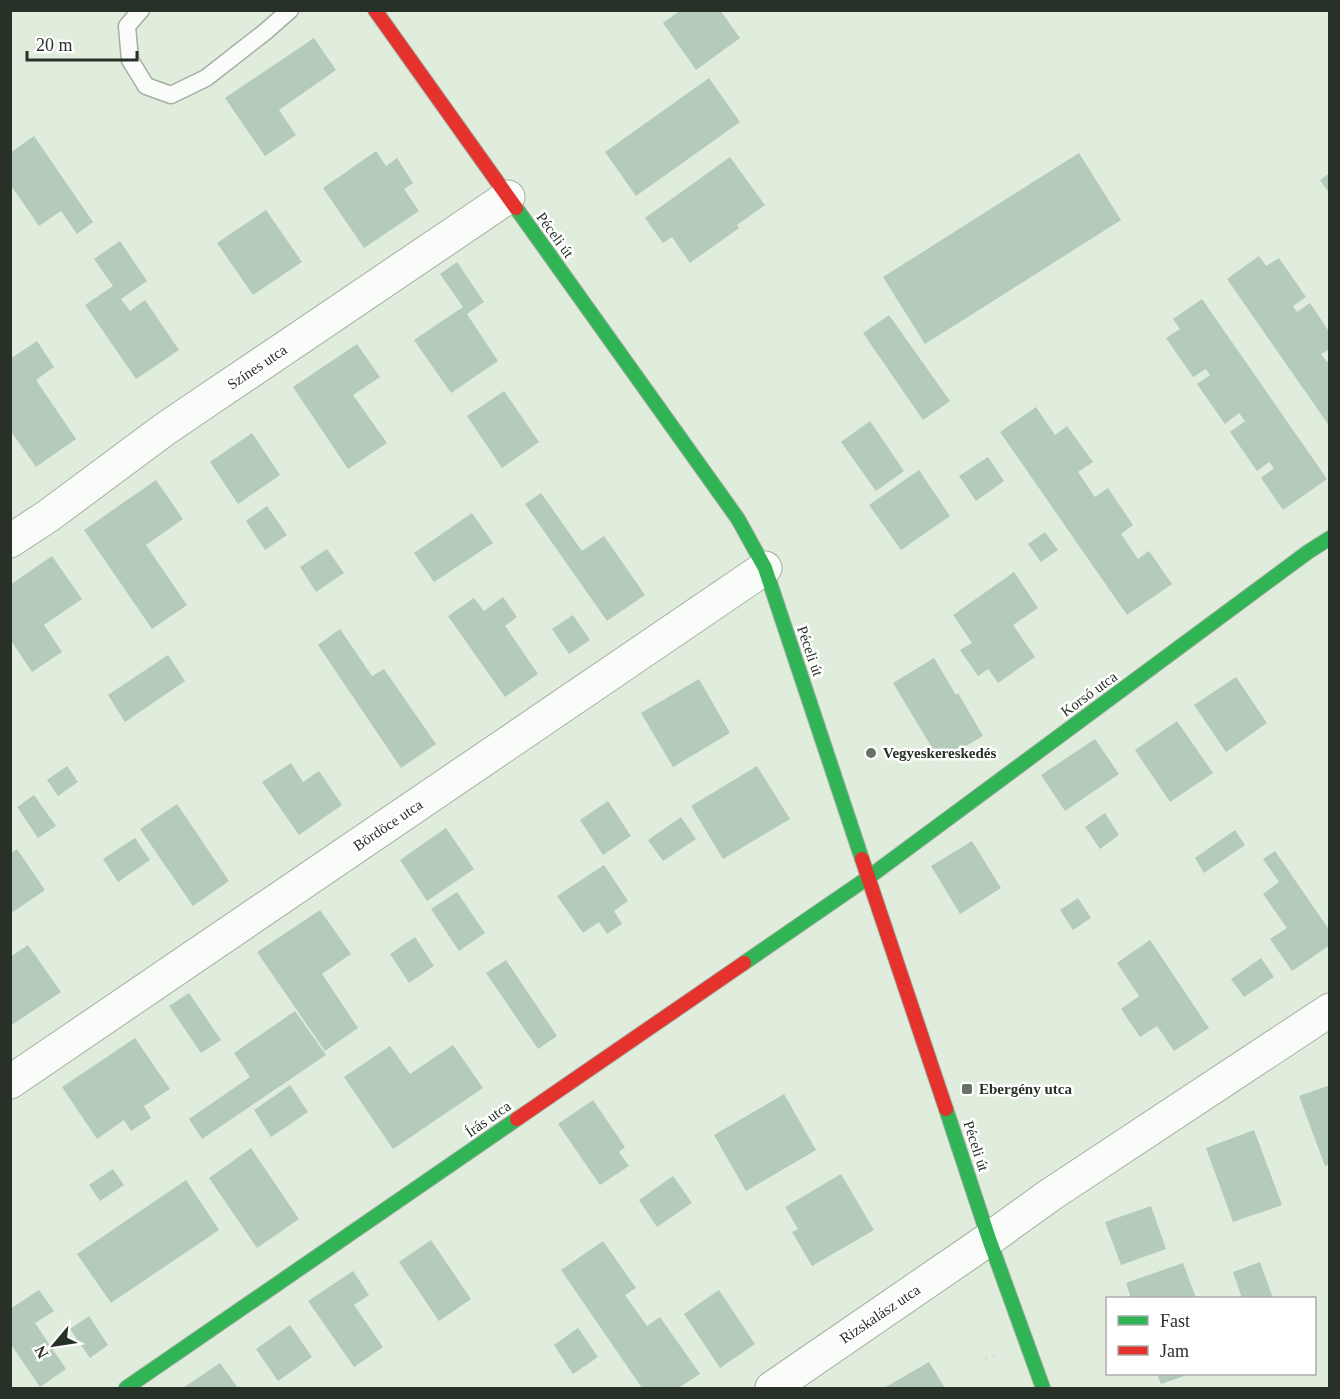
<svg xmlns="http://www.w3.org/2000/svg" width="1340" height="1399" viewBox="0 0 1340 1399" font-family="'Times New Roman',serif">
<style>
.building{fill:#b4caba}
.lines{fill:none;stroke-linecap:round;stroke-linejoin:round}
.lane-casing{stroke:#a4aea2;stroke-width:19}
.street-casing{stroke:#a4aea2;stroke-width:35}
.fast-casing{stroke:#a4aea2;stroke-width:16}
.jam-casing{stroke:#a4aea2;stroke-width:16}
.path{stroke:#dadfda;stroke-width:4;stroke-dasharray:3 4.5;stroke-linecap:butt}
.lane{stroke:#fafcfa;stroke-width:16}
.street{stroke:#fafcfa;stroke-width:33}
.fast{stroke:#30b455;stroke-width:14}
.jam{stroke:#e5322d;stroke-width:14}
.poi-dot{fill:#687367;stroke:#fff;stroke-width:2}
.labels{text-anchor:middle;stroke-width:5;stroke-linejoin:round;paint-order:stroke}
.street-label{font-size:15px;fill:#283127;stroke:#fff}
.poi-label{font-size:15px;font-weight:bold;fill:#283127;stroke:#fff;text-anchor:start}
</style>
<rect width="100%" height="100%" fill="#e0eddd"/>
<path class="building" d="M681,10H720L740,38L696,70L663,23Z
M314,38L336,70L279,110L296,135L265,156L225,98Z
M709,78L740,122L636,196L605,152Z
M34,136L93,222L77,234L61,211L39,226L10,184V153Z
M376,151L386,166L397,158L413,183L404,189L419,211L364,248L323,188Z
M1079,153L1121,220L925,344L883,277Z
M730,157L765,205L737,225L739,228L690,263L672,237L663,243L645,218Z
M1330,173V194L1320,180Z
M266,210L302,262L253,295L217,243Z
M120,241L147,281L121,299L130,311L145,300L179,350L136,379L85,305L113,286L94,259Z
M1259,256L1266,266L1279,258L1306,297L1293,306L1297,312L1310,303L1330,333V349L1321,354L1327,362L1330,360V427L1227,279Z
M457,262L484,302L467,314L498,361L451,393L414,340L463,307L440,274Z
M1202,299L1327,479L1283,510L1261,478L1274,468L1269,462L1257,471L1230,432L1245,421L1239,413L1225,424L1197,384L1210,375L1206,369L1193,377L1166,338L1180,329L1173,319Z
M889,315L950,401L923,420L863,333Z
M37,341L54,367L36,380L76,439L36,467L10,430V359Z
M357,344L380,377L353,395L387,443L348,469L293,387Z
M504,391L539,442L502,468L467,416Z
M1036,407L1055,435L1067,426L1093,462L1078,472L1095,497L1108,488L1133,525L1121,534L1138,559L1149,551L1172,584L1127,615L1000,432Z
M870,421L904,471L876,491L841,442Z
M252,433L280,475L238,504L210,462Z
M988,457L1004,481L976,501L959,476Z
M919,470L950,516L901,550L869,505Z
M156,480L183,519L146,545L187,605L152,629L84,530Z
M541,493L582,551L604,536L645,595L607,621L525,504Z
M267,506L287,535L265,550L246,521Z
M472,513L493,543L434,582L414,553Z
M1045,532L1058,550L1041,562L1028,544Z
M327,549L344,573L316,592L300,567Z
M52,556L82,599L44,625L62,652L32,672L10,639V585Z
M1014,572L1038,608L1013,625L1035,657L998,683L988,669L978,676L960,650L972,643L953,615Z
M503,597L517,617L505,626L538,674L505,697L448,616L474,598L484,611Z
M573,615L590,640L569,654L552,629Z
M340,629L372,676L384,669L436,744L401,768L318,645Z
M168,655L185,681L125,722L108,695Z
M934,658L956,695L958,693L983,736L940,761L893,683Z
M1236,677L1267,723L1226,752L1194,705Z
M699,679L730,733L673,767L641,713Z
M1177,721L1213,773L1170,802L1135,750Z
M1095,739L1119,774L1065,811L1041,775Z
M291,763L303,782L319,771L342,805L299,835L262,782Z
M67,766L78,782L58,796L47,780Z
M757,766L790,819L723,859L691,806Z
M34,795L56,826L38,838L17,807Z
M608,801L631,836L603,855L580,820Z
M177,804L229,881L193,906L140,829Z
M1105,813L1119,835L1100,849L1085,827Z
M681,817L696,839L663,861L648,840Z
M446,828L474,869L427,901L400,860Z
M1235,830L1245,845L1204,873L1195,858Z
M135,838L150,860L118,882L103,859Z
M972,841L1001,888L960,914L931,866Z
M17,849L45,890L13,912L10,908V854Z
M1275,851L1330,931V945L1292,971L1270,939L1287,928L1263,894L1279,882L1263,859Z
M604,865L628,901L614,911L622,924L607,934L599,922L583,933L557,896Z
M457,892L485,933L459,951L431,909Z
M1078,898L1091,918L1073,930L1060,910Z
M320,910L351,954L322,974L358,1028L325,1051L257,952Z
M415,937L434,966L409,983L390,954Z
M1150,940L1209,1028L1174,1051L1157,1026L1140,1037L1121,1009L1139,996L1117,963Z
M28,945L61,992L10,1026V957Z
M1261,958L1274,977L1244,997L1231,979Z
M506,960L557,1036L538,1049L486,973Z
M189,993L221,1040L201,1053L169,1006Z
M295,1011L326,1055L202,1139L189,1119L250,1077L234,1053Z
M135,1038L170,1089L144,1106L151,1118L131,1131L124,1120L97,1139L62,1087Z
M453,1045L483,1088L393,1149L344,1077L390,1046L410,1074Z
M290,1085L308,1112L271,1137L254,1110Z
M1330,1085V1164L1325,1166L1299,1096Z
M784,1094L816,1150L746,1191L714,1135Z
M593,1100L625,1147L619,1152L629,1166L600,1185L558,1124Z
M1254,1130L1282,1205L1233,1222L1206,1148Z
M251,1148L299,1219L257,1248L209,1178Z
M113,1169L124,1185L100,1201L89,1185Z
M841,1174L874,1230L812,1266L792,1232L798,1229L785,1207Z
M673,1176L692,1203L657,1227L639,1200Z
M186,1180L219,1230L111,1303L77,1254Z
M1151,1206L1166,1249L1121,1265L1105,1222Z
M431,1240L471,1299L439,1321L399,1262Z
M603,1241L636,1288L625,1295L647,1326L660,1317L700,1374L678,1388H642L561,1270Z
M1260,1262L1273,1298H1242L1233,1272Z
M1183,1263L1196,1298H1131L1126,1283Z
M353,1271L369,1295L354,1305L383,1347L354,1367L308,1301Z
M39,1290L54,1311L35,1323L66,1369L40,1387L10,1343V1309Z
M719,1290L755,1344L720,1368L684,1314Z
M89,1316L108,1345L90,1358L70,1329Z
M290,1325L312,1357L278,1381L256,1349Z
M578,1328L598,1357L573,1374L554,1345Z
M929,1362L945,1388H884Z
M220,1363L238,1388H183Z
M1157,1374H1190L1161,1384Z"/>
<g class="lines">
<defs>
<path id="lane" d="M141,10L127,26L130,60L146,86L171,95L206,78L265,32L290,10"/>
<path id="street" d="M10,541L48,516L165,429L508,197
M10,1082L765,568
M772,1388L989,1239L1050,1195L1330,1010"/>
<path id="fast" d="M516,208L738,519L765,568L862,859
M744,963L869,877L1308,552L1330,538
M946,1109L989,1239L1043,1388
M126,1388L517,1119"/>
<path id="jam" d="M375,10L516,208
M862,859L946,1109
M517,1119L744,963"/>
</defs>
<use href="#lane" class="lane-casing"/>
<use href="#street" class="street-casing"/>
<use href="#fast" class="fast-casing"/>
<use href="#jam" class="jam-casing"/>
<path class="path" d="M985,1359L995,1356"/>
<use href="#lane" class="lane"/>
<use href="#street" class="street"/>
<use href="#fast" class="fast"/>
<use href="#jam" class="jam"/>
</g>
<g class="poi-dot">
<circle cx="871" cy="753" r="6"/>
<rect x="961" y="1083" width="12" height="12" rx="3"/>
</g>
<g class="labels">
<g class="street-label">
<text transform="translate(555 235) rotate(54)" y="5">Péceli út</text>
<text transform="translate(257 367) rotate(-34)" y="5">Színes utca</text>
<text transform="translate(810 651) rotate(71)" y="5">Péceli út</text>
<text transform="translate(1089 694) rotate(-36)" y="5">Korsó utca</text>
<text transform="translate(388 825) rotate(-34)" y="5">Bördöce utca</text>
<text transform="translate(488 1119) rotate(-35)" y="5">Írás utca</text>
<text transform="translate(976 1146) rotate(72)" y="5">Péceli út</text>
<text transform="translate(880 1314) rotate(-34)" y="5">Rizskalász utca</text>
</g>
<g class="poi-label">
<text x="883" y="758">Vegyeskereskedés</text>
<text x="979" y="1094">Ebergény utca</text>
</g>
</g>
<rect width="1340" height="1399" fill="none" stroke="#283127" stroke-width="24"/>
<rect x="1106" y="1297" width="210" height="78" fill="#ffffff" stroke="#a9ada9" stroke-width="1.5"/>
<rect x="1118" y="1316" width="30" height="9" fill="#30b455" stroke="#a9ada9" stroke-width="1.5"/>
<text x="1160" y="1327" font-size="18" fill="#283127">Fast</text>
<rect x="1118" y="1346" width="30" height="9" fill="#e5322d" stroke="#a9ada9" stroke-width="1.5"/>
<text x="1160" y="1357" font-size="18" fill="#283127">Jam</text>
<g transform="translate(54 1345) rotate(241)" stroke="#ffffff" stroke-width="4.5" paint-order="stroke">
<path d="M0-4.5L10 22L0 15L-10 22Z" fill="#283127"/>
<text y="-9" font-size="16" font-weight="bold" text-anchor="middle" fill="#283127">N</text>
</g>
<path d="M27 51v9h110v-9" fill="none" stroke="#283127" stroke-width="3"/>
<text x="36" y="51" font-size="18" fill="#283127" stroke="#ffffff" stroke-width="4.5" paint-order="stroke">20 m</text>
</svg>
